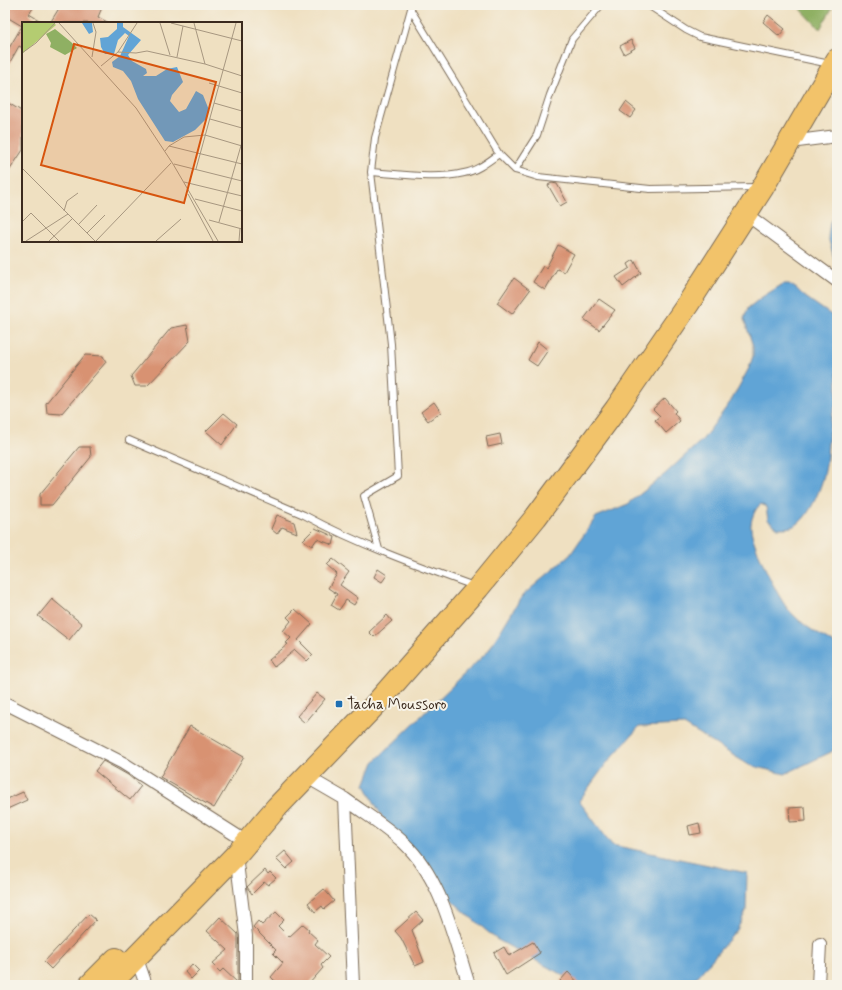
<svg xmlns="http://www.w3.org/2000/svg" width="842" height="990" viewBox="0 0 842 990" font-family="Mynerve,sans-serif">
<style>
.forest{fill:#8fb063;stroke:#656d40}
.water{fill:#61a4d6;stroke:#4e677a}
.building{fill:#d89272}
.lines{fill:none;stroke-linecap:round;stroke-linejoin:round}
.lane-casing{stroke:#7a6a57;stroke-width:8}
.street-casing{stroke:#7a6a57;stroke-width:14}
.highway-casing{stroke:#7a6a57;stroke-width:24}
.lane{stroke:#fff;stroke-width:6}
.street{stroke:#fff;stroke-width:12}
.highway{stroke:#f2c36a;stroke-width:22}
.poi-dot{fill:#1f6fb2;stroke:#f7f3e8;stroke-width:1.5}
.labels{text-anchor:middle;stroke-width:4;stroke-linejoin:round;paint-order:stroke}
.poi-label{font-size:15px;fill:#3b2a1e;stroke:#f7f3e8;text-anchor:start}
.inset-road{fill:none;stroke:#a79780;stroke-width:1}
.view{fill:#d7540e;fill-opacity:0.15;stroke:#d7540e;stroke-width:2}
.inset-edge{fill:none;stroke:#3b2a1e;stroke-width:2}
</style>
<rect width="100%" height="100%" fill="#f7f3e8"/>
<filter id="ink" filterUnits="userSpaceOnUse"><feTurbulence type="fractalNoise" baseFrequency=".025" numOctaves="2"/><feDisplacementMap in="SourceGraphic" scale="8" xChannelSelector="R" yChannelSelector="G"/><feConvolveMatrix kernelMatrix="1 2 1 2 8 2 1 2 1" color-interpolation-filters="sRGB"/></filter>
<filter id="wash" filterUnits="userSpaceOnUse"><feTurbulence type="fractalNoise" baseFrequency=".012" numOctaves="4" result="noise"/><feDisplacementMap in="SourceGraphic" scale="16" xChannelSelector="R" yChannelSelector="G"/><feGaussianBlur stdDeviation="0.9" result="paint"/><feColorMatrix in="noise" values="0 0 0 0 0 0 0 0 0 0 0 0 0 0 0 0 0 1.4 0 .05"/><feComposite in="paint" operator="in"/></filter>
<g filter="url(#wash)">
<rect width="100%" height="100%" fill="#efe0c1"/>
<path class="forest" d="M797,5H834L820,29Z"/>
<path class="water" d="M837,212V268L828,237L830,222Z
M783,284H789L797,289L804,296L837,319V402C827,423 829,444 826,465C824,482 810,519 794,526C789,528 783,528 778,528L768,520L766,507L761,504C755,508 750,521 751,528C751,542 778,598 788,609C801,625 820,635 837,646V747L831,752L785,774L749,765L684,725L639,727L606,764L579,801L612,845L747,873L746,911L737,930L698,976L681,985H581L496,939L467,914L442,891L407,845L382,817L365,785L374,762L488,651L522,596L570,555L596,517L628,504L665,474L703,439L731,401L749,368L753,356V346L744,319L748,308L762,297Z"/>
<g id="blocks">
<path class="building" d="M5,5H35L29,14L44,23H23V48L19,46L5,71V55L22,26L5,16Z
M61,5H103L98,17L109,23H50Z
M768,15L785,29L779,36L763,22Z
M631,40L635,48L624,54L620,46Z
M5,101L23,112V150L5,177Z
M626,102L636,110L630,118L620,111Z
M552,183L557,184L567,202L560,206L548,185Z
M558,245L574,254L564,272L557,269L545,290L533,282L543,266L546,268Z
M634,260L641,273L623,287L616,277L630,268L628,264Z
M514,278L530,290L512,314L497,303Z
M599,299L615,310L599,330L584,319Z
M187,325L190,341L147,386H135L131,376L171,328Z
M538,342L548,350L537,366L528,360Z
M85,355L103,356L106,362L61,414L47,413L46,403Z
M665,398L676,411L674,413L680,421L666,433L655,420L660,416L653,409Z
M434,402L441,412L428,421L421,412Z
M224,413L237,424L222,445L206,431Z
M500,434L502,444L488,447L486,437Z
M79,447H90L91,457L52,505H40V494Z
M277,515L294,522L297,533L282,527L277,534L271,529Z
M315,528L335,537L333,545L317,539L312,546L303,540Z
M333,559L349,572L340,585L358,598L354,605L346,600L339,610L331,605L337,594L328,588L337,574L327,565Z
M378,569L387,575L382,582L374,577Z
M52,599L82,624L69,640L38,616Z
M295,609L312,624L298,640L313,655L307,661L295,650L274,667L269,660L288,644L286,643L291,638L283,631L291,621L287,617Z
M387,615L392,621L374,637L369,632Z
M317,693L325,699L305,723L297,716Z
M190,726L244,757L214,808L160,777Z
M103,761L128,775L141,786L130,800L95,771Z
M23,792L27,800L5,810V800Z
M805,807L806,821L790,822L789,808Z
M699,823L701,833L690,835L688,826Z
M285,851L294,862L286,869L276,859Z
M265,870L268,874L270,872L276,878L268,885L264,882L252,894L247,887Z
M324,889L334,901L324,909L322,906L315,912L308,903Z
M276,912L284,920L278,926L289,937L303,924L309,929L308,931L318,940L315,944L329,957L321,965L323,968L308,985H279L271,977L283,963L273,953L276,950L253,927L258,921L262,925Z
M416,912L423,920L412,930L424,962L415,966L401,938L395,931Z
M89,914L96,920L51,969L44,962Z
M220,917L238,934V983L223,969L220,972L212,964L228,950L207,931Z
M533,942L540,953L506,975L494,953L504,947L509,956Z
M192,964L199,971L191,979L185,972Z
M568,972L580,985H564L560,981Z"/>
</g>
</g>
<g filter="url(#ink)">
<use href="#blocks" fill-opacity="0" stroke="#7a6a57" stroke-width="1"/>
<g class="lines">
<defs>
<path id="lane" d="M648,5L686,30L700,37L830,64
M411,10L499,154L515,170L538,177L650,189L757,187
M515,170L537,135L550,95L572,39L601,5
M371,172C401,174 434,180 464,173C477,171 489,161 499,154
M129,440L304,515C358,544 416,565 474,586
M379,549L364,496L398,476L391,344L371,172L375,138L412,5"/>
<path id="street" d="M790,142L837,136
M746,214L837,281
M5,703L123,763L239,837
M307,777L345,799L353,985
M345,799C364,813 386,826 404,843C442,879 453,936 469,985
M236,855L246,936V985
M136,956L146,985
M818,985L820,944"/>
<path id="highway" d="M90,985L116,959
M109,985L236,855L277,807L375,705L478,588L536,517L616,409L688,304L763,187L837,60"/>
</defs>
<use href="#lane" class="lane-casing"/>
<use href="#street" class="street-casing"/>
<use href="#highway" class="highway-casing"/>
<use href="#lane" class="lane"/>
<use href="#street" class="street"/>
<use href="#highway" class="highway"/>
</g>
</g>
<rect class="poi-dot" x="335" y="700" width="8" height="8" rx="2"/>
<g class="labels">
<g class="poi-label">
<text x="347" y="709">Tacha Moussoro</text>
</g>
</g>
<g transform="translate(22 22)">
<rect width="220" height="220" fill="#efe0c1"/>
<path d="M0,1H32L34,3L0,32Z" fill="#b4cc71"/>
<path d="M33,7L49,20L55,26L43,33L28,25L29,21L24,12Z" fill="#8fb063"/>
<path d="M60,1H70L71,10L67,12ZM95,1H101V5L119,18L106,33L110,39L124,47L125,51L121,54H134L145,47L155,45L161,60L150,73L148,79L157,90L164,87L174,69L181,73L187,88L184,97L173,108L151,120L143,119L116,77L109,59L101,49L91,45L90,40L98,34L107,14L103,11L96,18L92,32H83L79,25L78,16L86,15L95,7Z" fill="#61a4d6"/>
<path class="inset-road" d="M37,1L114,86L151,142L196,219M138,1L148,33M149,1L220,19M172,1L183,42L220,54M96,30L114,31L125,29L183,42M0,31L14,21L33,1M70,35L74,10L71,1M155,35L161,4M79,44L96,30L115,1M187,61L220,71M192,81L220,89M188,97L220,106M147,124L162,115L183,113L220,124M143,129L147,124L220,142M152,142L220,159M0,146L73,219M174,147L214,1M162,160L220,174M166,172L191,219M173,177L220,189M42,189L45,179L56,171M187,198L220,207M0,200L9,191L37,219M197,200L220,120M56,203L75,183M65,211L83,193M4,219L46,192M27,219L50,197M74,219L149,141M134,219L159,197M217,219L218,206"/>
<path class="view" d="M52,22L194,60L162,181L19,143Z"/>
<rect width="220" height="220" class="inset-edge"/>
</g>
<rect width="842" height="990" fill="none" stroke="#f7f3e8" stroke-width="20"/>
</svg>
